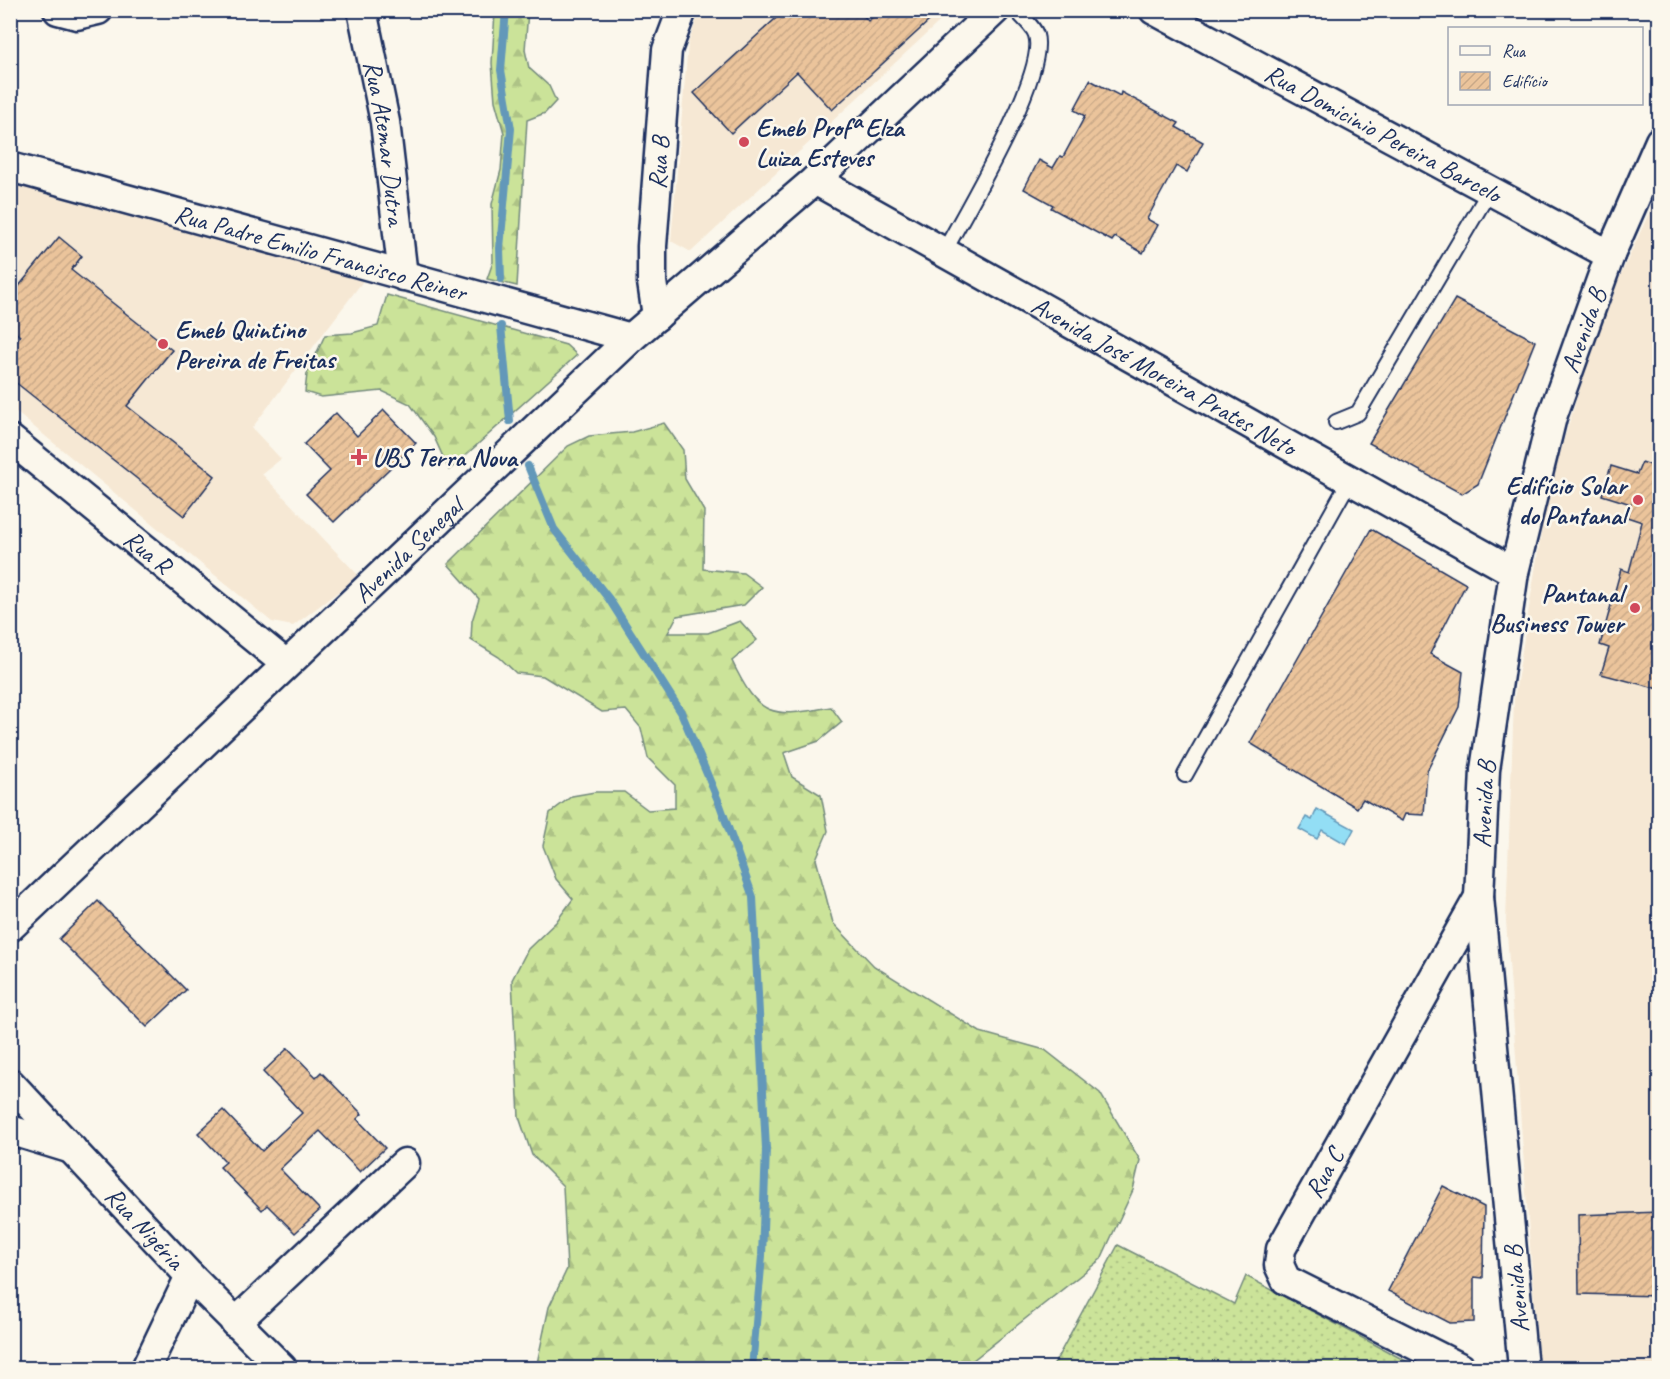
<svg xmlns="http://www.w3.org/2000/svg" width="1670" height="1379" viewBox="0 0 1670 1379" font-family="Caveat,sans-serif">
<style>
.built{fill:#f6e8d4}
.grass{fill:url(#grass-dots);stroke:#73897c;stroke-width:1.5}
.forest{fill:url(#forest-firs);stroke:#73897c;stroke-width:1.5}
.water{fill:#93def5;stroke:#6398b9;stroke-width:1.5}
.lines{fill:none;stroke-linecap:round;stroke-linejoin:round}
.stream{stroke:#6398b9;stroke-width:8}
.building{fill:url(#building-hatch);stroke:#1b2f5e;stroke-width:1.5}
.service-casing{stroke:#1b2f5e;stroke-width:18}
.minor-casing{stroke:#1b2f5e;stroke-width:33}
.service{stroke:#fbf7ec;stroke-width:14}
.minor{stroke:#fbf7ec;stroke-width:28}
.poi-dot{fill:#d1495b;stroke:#fbf7ec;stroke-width:2}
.labels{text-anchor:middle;stroke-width:5;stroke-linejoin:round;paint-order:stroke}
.poi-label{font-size:26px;font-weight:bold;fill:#1b2f5e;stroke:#fbf7ec;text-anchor:start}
.street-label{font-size:26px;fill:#1b2f5e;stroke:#fbf7ec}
</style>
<defs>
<pattern id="grass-dots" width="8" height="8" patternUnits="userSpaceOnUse" patternTransform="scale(1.5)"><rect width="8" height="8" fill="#cbe399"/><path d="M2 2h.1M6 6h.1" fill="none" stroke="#aec386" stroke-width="1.8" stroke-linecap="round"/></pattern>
<pattern id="forest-firs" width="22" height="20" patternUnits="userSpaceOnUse" patternTransform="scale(1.5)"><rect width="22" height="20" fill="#cbe399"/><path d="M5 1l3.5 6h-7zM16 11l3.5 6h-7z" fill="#aec386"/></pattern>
<pattern id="building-hatch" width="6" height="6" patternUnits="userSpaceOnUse" patternTransform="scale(1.5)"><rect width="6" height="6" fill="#ebc49b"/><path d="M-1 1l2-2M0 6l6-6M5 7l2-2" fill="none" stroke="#c9a988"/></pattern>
</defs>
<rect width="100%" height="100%" fill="#fbf7ec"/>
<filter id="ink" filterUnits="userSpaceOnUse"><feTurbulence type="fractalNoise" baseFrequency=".0167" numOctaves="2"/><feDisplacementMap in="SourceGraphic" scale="12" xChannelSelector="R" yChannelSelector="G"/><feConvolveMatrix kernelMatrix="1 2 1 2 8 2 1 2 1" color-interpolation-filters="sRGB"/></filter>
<g filter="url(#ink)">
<path class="built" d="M700,11H951L691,252L671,241L688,44Z
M10,181L363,281L252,428L281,459L262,474L359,576L293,626L272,622L11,408Z
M1659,191V1368H1539L1506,921L1514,700L1548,491L1603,314Z"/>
<path class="grass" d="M1118,1245L1234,1304L1246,1276L1419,1368H1052Z"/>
<path class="forest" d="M495,11H528L525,50L529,68L549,86L556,101L545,113L527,120L517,286L487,279L493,262L492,204L501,170L504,133L495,101L492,63Z
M387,295L566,345L577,355L449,470L434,437L410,404L382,391L321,397L305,392L307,374L325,335L352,333L378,326Z
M664,423L683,450L685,479L704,511L703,569L743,573L762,587L744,605L677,616L668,633H708L740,621L757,640L732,661C759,718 772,718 831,707L842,722L819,741L784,753L792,777L821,795L828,831L816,859L833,923L874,966L980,1032L1045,1050L1100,1093L1140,1160L1133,1190L1101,1259L963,1368H536L549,1307L567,1269L563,1186L532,1155L519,1117L512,980L528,949L556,922L573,899L556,879L543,846L550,813L572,796L595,792H624L648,810L675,808V785L648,758L641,728L626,710L602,712L543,676L516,673L499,657L471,640L472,621L479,599L448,564L568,446L589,436L632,432Z"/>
<path class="water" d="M1317,809L1354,829L1346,844L1322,830L1317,839L1299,829L1306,817L1312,820Z"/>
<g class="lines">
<path class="stream" d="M501,279L500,248L511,129L501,70L506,10
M501,326L510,421
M528,466L554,529L609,599L681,712L720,805L753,897L766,1149L762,1256L752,1368"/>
</g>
<path class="building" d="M785,10H859L868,21L880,10H941L832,110L797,72L731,133L694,93Z
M1090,80L1120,96L1121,92L1179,123L1176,127L1203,142L1187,172L1176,166L1154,206L1147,219L1158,225L1143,253L1115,237L1112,241L1051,208L1053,205L1024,189L1039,160L1053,168L1060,156L1063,157L1085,116L1074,110Z
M59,237L82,256L71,270L172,350L127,406L215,476L184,516L10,378V348L20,336L10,328V297Z
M1455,299L1535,341L1478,484L1462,494L1369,443Z
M384,410L416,443L334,522L306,494L330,471L304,444L336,413L357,436Z
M1642,462L1659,468V689L1601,674L1609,648L1600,645L1621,569L1629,572L1642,522L1627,517L1631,504L1602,495L1611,466L1637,474Z
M1371,529L1466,584L1430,654L1463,672L1459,707L1427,771L1424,815L1405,814L1402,821L1363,799L1357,808L1250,743Z
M98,901L186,990L147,1027L59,939Z
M288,1048L316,1077L321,1072L362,1114L357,1119L385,1148L360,1172L320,1131L280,1169L320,1210L295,1233L267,1205L262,1210L220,1167L226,1162L198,1133L223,1110L262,1151L302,1113L263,1072Z
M1443,1186L1484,1207L1483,1278L1474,1277V1322L1450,1323L1388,1291Z
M1659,1212V1296L1579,1294L1578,1215Z"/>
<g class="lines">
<defs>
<path id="service" d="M944,252C965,212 1048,74 1036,35C1034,27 1022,17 1016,10
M1336,422L1358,413L1490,190
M1185,775L1350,480"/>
<g id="minor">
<path d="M58,10L77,15L98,10"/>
<path id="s1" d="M362,10L385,122L403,276"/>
<path id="s2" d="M1154,10L1610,255"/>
<path id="s3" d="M10,167L631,338"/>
<path id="s4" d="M815,180L1514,572"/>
<path id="s5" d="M657,316L652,282V246L667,50L682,10"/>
<path id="s6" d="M10,439L286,664"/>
<path id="s7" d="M10,927L631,338L815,180L995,10"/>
<path id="s8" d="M10,1083L190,1276L282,1368"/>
<path d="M10,1130L72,1149"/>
<path d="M235,1323L405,1163"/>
<path d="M146,1368L190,1276"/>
<path id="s9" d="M1461,1368L1286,1280L1279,1265L1281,1249L1479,897"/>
<path id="s10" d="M1523,1368L1479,897L1485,770L1514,572L1552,417L1610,255L1660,141"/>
</g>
</defs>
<use href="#service" class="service-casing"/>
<use href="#minor" class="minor-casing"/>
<use href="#service" class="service"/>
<use href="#minor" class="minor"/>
</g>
</g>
<g class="poi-dot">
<circle cx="744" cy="142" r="6"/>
<circle cx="163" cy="344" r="6"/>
<path d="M356 448h6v6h6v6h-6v6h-6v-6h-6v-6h6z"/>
<circle cx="1638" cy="500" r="6"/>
<circle cx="1635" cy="608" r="6"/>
</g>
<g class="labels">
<g class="poi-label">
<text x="756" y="136">Emeb Profª Elza<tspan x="756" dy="30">Luiza Esteves</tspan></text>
<text x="175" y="338">Emeb Quintino<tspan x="175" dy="30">Pereira de Freitas</tspan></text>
<text x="372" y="466">UBS Terra Nova</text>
<text x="1626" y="494" text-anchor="end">Edifício Solar<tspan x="1626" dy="30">do Pantanal</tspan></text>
<text x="1623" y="602" text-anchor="end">Pantanal<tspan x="1623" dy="30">Business Tower</tspan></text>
</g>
<g class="street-label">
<text dy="9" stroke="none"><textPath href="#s2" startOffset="260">Rua Domicinio Pereira Barcelo</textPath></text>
<text dy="9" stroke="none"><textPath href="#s1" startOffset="135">Rua Atemar Dutra</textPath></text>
<text dy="9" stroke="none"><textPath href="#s5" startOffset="154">Rua B</textPath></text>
<text dy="9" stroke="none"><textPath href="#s3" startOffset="322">Rua Padre Emilio Francisco Reiner</textPath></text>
<text dy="9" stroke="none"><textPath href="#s10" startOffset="1052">Avenida B</textPath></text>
<text dy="9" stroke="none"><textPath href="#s4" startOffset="400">Avenida José Moreira Prates Neto</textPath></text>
<text dy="9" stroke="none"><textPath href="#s7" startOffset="548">Avenida Senegal</textPath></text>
<text dy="9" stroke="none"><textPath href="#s6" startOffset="178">Rua R</textPath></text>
<text dy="9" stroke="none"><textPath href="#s10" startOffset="566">Avenida B</textPath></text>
<text dy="9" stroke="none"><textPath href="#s9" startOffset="316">Rua C</textPath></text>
<text dy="9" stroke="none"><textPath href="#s8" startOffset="198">Rua Nigéria</textPath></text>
<text transform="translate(1516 1289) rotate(-95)" y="9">Avenida B</text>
</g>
</g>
<rect width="1670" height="1379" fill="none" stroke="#fbf7ec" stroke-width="36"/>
<rect x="18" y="18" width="1634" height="1343" fill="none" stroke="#1b2f5e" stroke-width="2" filter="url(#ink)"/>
<rect x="1448" y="27" width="195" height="78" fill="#fbf7ec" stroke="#a1a7b3" stroke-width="1.5"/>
<rect x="1460" y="46" width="30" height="9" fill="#fbf7ec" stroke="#a1a7b3" stroke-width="1.5"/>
<text x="1502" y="57" font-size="18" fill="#1b2f5e">Rua</text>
<rect x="1460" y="72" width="30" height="18" fill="url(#building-hatch)" stroke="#a1a7b3" stroke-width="1.5"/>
<text x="1502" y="87" font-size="18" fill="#1b2f5e">Edifício</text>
</svg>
